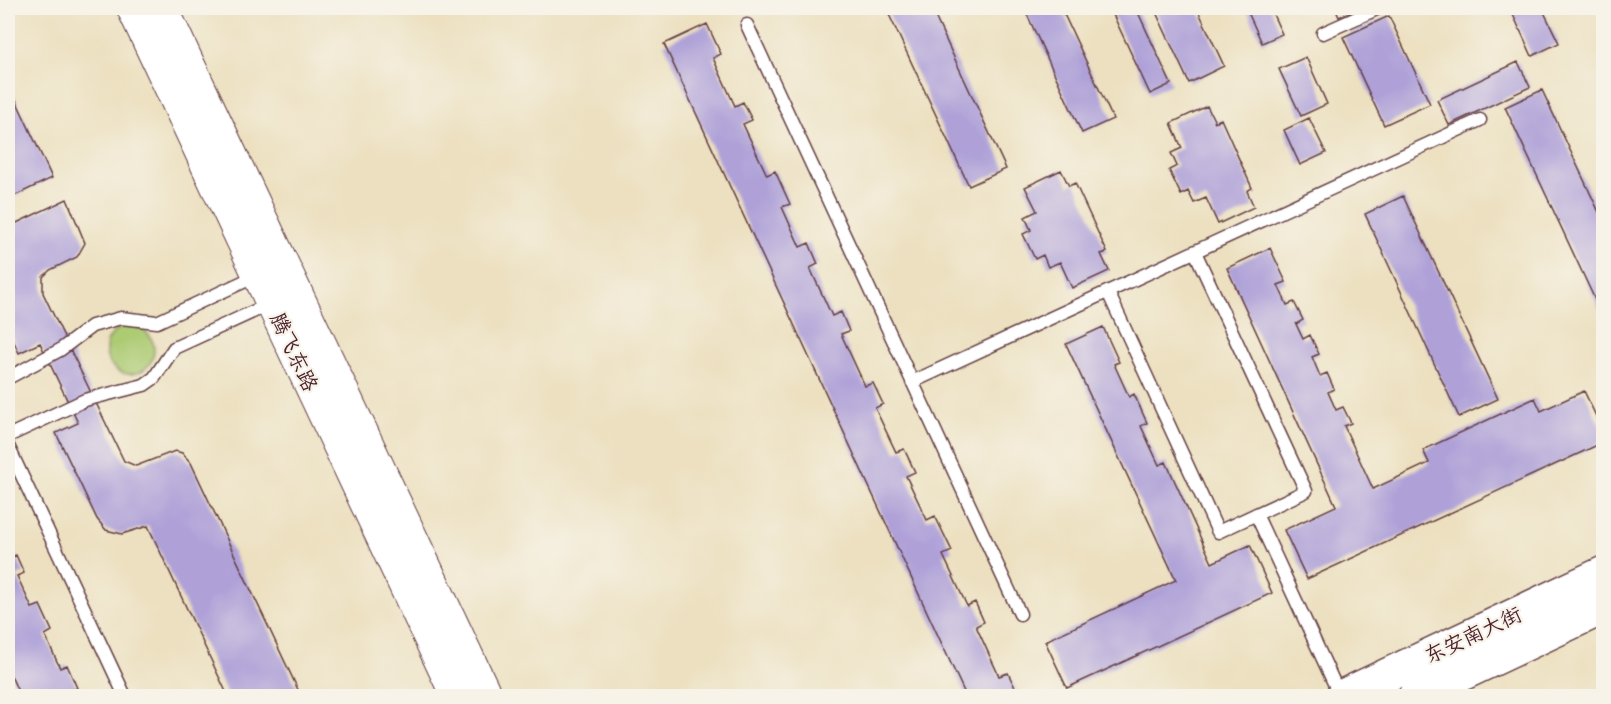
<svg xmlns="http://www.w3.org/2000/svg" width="1611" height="704" viewBox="0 0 1611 704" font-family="'Architects Daughter','LXGW WenKai TC',sans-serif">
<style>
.green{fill:#accb72;stroke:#7b754e;stroke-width:1.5}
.building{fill:#afa1d8}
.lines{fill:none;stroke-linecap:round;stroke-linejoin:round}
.service-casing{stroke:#623c41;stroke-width:15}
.tertiary-casing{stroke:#623c41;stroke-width:34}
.secondary-casing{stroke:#623c41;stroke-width:36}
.service{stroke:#fff;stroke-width:12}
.tertiary{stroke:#fff;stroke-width:32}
.secondary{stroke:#fff;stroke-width:33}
.labels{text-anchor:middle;stroke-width:4.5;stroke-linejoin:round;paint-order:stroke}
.street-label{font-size:21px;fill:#4a1f2b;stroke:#f7f3e8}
</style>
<rect width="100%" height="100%" fill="#f7f3e8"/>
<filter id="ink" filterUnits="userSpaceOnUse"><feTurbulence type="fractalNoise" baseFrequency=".0167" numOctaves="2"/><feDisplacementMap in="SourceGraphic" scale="12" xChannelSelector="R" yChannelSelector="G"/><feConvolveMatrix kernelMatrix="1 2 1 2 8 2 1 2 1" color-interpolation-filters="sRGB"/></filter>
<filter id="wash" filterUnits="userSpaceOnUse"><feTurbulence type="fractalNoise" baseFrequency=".008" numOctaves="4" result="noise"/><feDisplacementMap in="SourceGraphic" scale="24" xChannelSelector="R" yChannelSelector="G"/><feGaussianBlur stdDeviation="1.35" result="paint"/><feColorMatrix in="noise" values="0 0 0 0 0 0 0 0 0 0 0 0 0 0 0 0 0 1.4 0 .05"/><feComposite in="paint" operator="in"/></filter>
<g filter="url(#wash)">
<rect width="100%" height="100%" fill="#ece0c0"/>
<path class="green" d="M106 350a24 24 0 1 1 48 0a24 24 0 1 1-48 0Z"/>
<g id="blocks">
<path class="building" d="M886,8H931L1006,169L969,186Z
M1024,8H1061L1113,119L1082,133Z
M1110,8H1136L1171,84L1150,94Z
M1154,8H1197L1224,66L1189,83Z
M1246,8H1270L1282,34L1262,43Z
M1335,8H1360L1339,17Z
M1510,8H1542L1559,43L1532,56Z
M1389,16L1430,104L1384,125L1343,37Z
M707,24L721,54L713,58L735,106L743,102L752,120L743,124L767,175L775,171L790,204L782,207L800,247L809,243L818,264L810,268L832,316L841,312L849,331L841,334L865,386L873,383L883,404L875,408L896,452L904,449L915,472L906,476L927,520L935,516L952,551L943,555L967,606L975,602L984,622L976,626L999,676L1008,673L1019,696H966L664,44Z
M1306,57L1327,104L1301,116L1279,69Z
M1518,62L1530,87L1449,125L1437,100Z
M8,83L52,178L8,199Z
M1542,90L1604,223V319L1505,107Z
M1207,106L1215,122L1221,119L1252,188L1247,191L1254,207L1218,224L1206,198L1194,203L1188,191L1181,195L1169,170L1177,166L1171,153L1182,148L1171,123Z
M1309,118L1326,153L1300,165L1284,130Z
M1061,170L1069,186L1075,183L1107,252L1101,254L1109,271L1072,288L1060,262L1048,267L1043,255L1035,259L1023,234L1031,230L1025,217L1037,211L1025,187Z
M1403,196L1498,399L1459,417L1365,214Z
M67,199L85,243L77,257L50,270L43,277V293L124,461L136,466L175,451L182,453L191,463L301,696H228L148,526L122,534L106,530L97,519L56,433L78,423L40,343L19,353L8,329V227Z
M1270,248L1286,282L1278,285L1287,305L1294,302L1303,320L1296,324L1303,339L1310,335L1319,354L1312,357L1320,376L1327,373L1334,389L1328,392L1336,410L1343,407L1351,423L1344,426L1373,489L1429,463L1423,450L1535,398L1541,411L1584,391L1604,433V442L1307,579L1284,530L1336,506L1227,268Z
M1103,327L1119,362L1114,364L1129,397L1134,394L1147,423L1141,426L1159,465L1166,462L1212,563L1250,545L1272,593L1067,688L1045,641L1176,580L1066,344Z
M16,555L24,573L17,576L32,608L40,605L52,631L45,635L60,668L67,665L77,688L71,691L73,696H20L8,669V559Z"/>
</g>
</g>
<g filter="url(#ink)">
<use href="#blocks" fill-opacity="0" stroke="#623c41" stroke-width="1.5"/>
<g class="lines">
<defs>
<path id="service" d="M747,25L1020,614
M1323,33L1379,8
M1108,292L1218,532L1306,491L1195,252
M8,378L60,350L92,326L121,318L157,322L258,275
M912,382L1480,120
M8,436L85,400L144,385L154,378L174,348L270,304
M8,446L125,696
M1256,514L1340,696"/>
<path id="tertiary" d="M133,8L457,696
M162,8L486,696"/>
<path id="secondary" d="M1343,696L1604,573
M1415,696L1604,607"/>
</defs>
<use href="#service" class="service-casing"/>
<use href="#tertiary" class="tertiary-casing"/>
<use href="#secondary" class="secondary-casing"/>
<use href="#service" class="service"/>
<use href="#tertiary" class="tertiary"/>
<use href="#secondary" class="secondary"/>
</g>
</g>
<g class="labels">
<g class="street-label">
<text transform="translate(294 352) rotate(65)" y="7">腾飞东路</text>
<text transform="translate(1473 635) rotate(-25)" y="7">东安南大街</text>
</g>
</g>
<rect width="1611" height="704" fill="none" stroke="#f7f3e8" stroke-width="30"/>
</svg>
